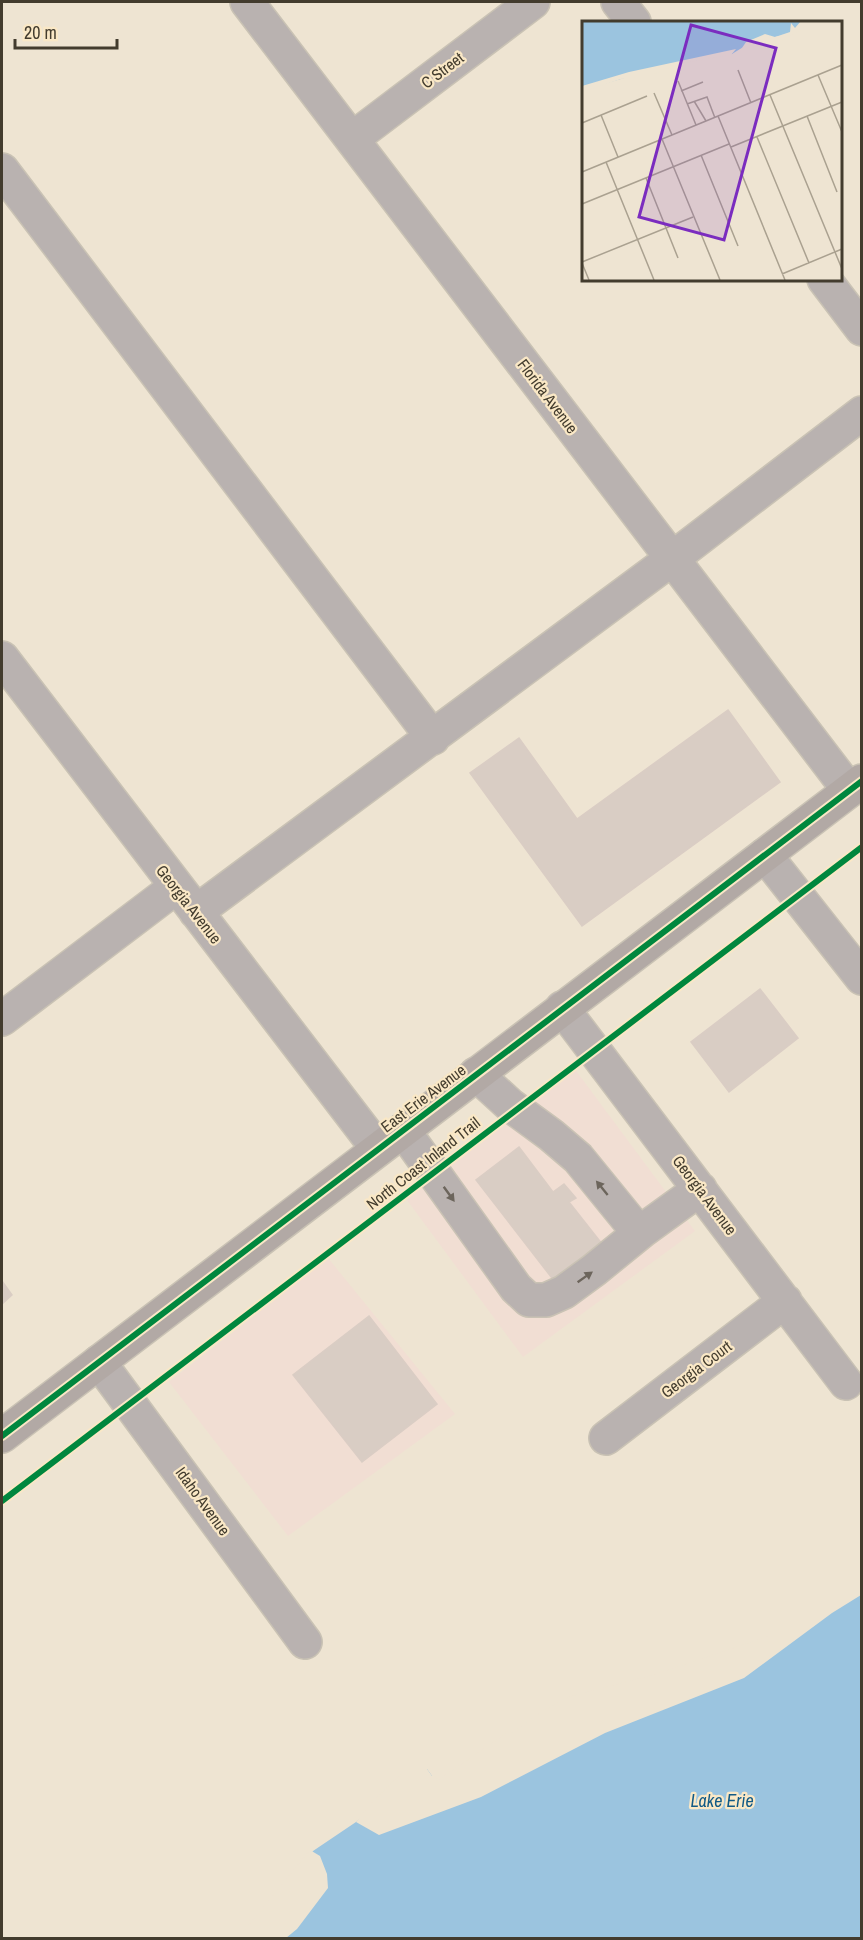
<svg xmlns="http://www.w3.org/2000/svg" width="863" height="1940" viewBox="0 0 863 1940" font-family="'Archivo Narrow',sans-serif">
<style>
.commercial{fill:#f1ded3}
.water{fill:#9bc4df}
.pier{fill:#eee4d2}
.building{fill:#d9cdc4;stroke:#dacdc4;stroke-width:1.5}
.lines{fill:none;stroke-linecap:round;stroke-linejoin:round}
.minor-casing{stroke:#c9c2b4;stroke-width:36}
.major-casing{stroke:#c9c2b4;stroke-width:36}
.minor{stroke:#b9b2b0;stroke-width:33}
.major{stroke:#b2a9a5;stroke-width:33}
.cycleway-casing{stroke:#fae8c6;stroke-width:10}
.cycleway{stroke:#00873e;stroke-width:6}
.oneway{fill:#6c655c}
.labels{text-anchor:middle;stroke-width:4.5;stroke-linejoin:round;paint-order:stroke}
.street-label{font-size:16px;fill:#433c2e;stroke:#fae8c6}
.water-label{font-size:18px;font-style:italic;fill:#125a86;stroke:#fae8c6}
.inset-road{fill:none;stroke:#aaa190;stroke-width:1.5}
.view{fill:#7b2cbf;fill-opacity:0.15;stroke:#7b2cbf;stroke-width:3}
.inset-edge{fill:none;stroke:#433c2e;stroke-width:3}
</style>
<rect width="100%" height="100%" fill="#eee4d2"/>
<path class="commercial" d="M574,1068L695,1231L523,1357L404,1196Z
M328,1258L455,1414L288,1536L169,1382Z"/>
<path class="water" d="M861,1578V1938H241L313,1851L356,1822L403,1776L427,1769L438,1784L657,1677L773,1638Z"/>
<path class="pier" d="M862,1575L861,1595L832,1613L744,1678L605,1733L481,1797L379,1835L356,1822L373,1801L402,1773L422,1768L427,1769L432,1776L434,1775L438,1780L507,1733L509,1735L535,1716L568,1697L656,1674L772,1635Z
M310,1850L320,1856L327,1874L328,1888L297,1929L286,1938H238Z"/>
<path class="building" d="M728,710L780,782L582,926L470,773L519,738L577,819Z
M760,989L798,1038L729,1092L691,1042Z
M519,1147L553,1192L564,1184L576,1198L569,1202L603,1245L555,1282L476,1180Z
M2,1281L12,1295L2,1304Z
M369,1316L437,1404L362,1462L293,1375Z"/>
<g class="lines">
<defs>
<path id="minor" d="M247,2L849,790
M618,2L634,22
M352,139L533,2
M2,170L433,738
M824,279L862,329
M2,658L378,1149
M765,855L862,978
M196,912L673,558L862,413
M562,1008L846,1383
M2,1019L176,887
M476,1074L510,1105L551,1135L578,1158L639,1233
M403,1130L516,1288L529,1300H546L564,1292L594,1270L642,1231L700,1189
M99,1362L305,1642
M606,1438L785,1301"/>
<path id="major" d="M2,1436L862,781"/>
</defs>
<use href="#minor" class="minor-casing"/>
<use href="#major" class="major-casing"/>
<use href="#minor" class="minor"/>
<use href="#major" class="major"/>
<defs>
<path id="cycleway" d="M2,1436L862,781
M2,1501L862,847"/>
</defs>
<use href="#cycleway" class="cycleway-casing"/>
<use href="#cycleway" class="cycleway"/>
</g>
<defs><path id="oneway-solid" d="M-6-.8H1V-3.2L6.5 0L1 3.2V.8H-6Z" transform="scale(1.5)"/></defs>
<g class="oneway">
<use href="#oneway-solid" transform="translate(602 1188) rotate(-129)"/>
<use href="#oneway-solid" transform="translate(449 1194) rotate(54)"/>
<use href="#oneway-solid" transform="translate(585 1277) rotate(-35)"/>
</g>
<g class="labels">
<g class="street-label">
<text transform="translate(442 70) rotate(-37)" y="6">C Street</text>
<text transform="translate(548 396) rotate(53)" y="6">Florida Avenue</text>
<text transform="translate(189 904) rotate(52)" y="6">Georgia Avenue</text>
<text transform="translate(423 1098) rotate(-37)" y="6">East Erie Avenue</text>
<text transform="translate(423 1163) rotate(-38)" y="6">North Coast Inland Trail</text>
<text transform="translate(705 1195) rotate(53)" y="6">Georgia Avenue</text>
<text transform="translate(696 1369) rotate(-37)" y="6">Georgia Court</text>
<text transform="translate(203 1501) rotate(54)" y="6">Idaho Avenue</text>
</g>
<g class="water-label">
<text x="722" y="1807">Lake Erie</text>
</g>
</g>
<g transform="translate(582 21)">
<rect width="260" height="260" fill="#eee4d2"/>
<path d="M0,0H223L209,13L171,20L150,33L92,43L0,69Z" fill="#9bc4df"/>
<path d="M219,0H226L221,8L198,21H179L160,27L164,21L183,13L193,16L208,11L209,2L213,7ZM154,28L149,34L96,43L65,56L39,58L0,71V65L47,51Z" fill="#eee4d2"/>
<path class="inset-road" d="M156,49L169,82M236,54L260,111M96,60L114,104M99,70L121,61M72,72L90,114M188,74L260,248M112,80L124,100M105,83L125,76L133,97M19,94L36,136M136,95L203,259M225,95L255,171M0,102L65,75M175,116L227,242M80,118L138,259M149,126L260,81M119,134L156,225M24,141L72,259M0,151L260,44M64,157L96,237M0,183L147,123M0,241L111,196M0,242L7,259M200,253L260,228"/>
<path class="view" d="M109,4L194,27L142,219L57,196Z"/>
<rect width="260" height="260" class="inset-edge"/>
</g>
<rect width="863" height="1940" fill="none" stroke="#433c2e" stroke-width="6"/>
<path d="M15 39v9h102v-9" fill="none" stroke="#433c2e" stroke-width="3"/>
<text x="24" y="39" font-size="18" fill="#433c2e" stroke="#fae8c6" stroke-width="4.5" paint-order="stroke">20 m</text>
</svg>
